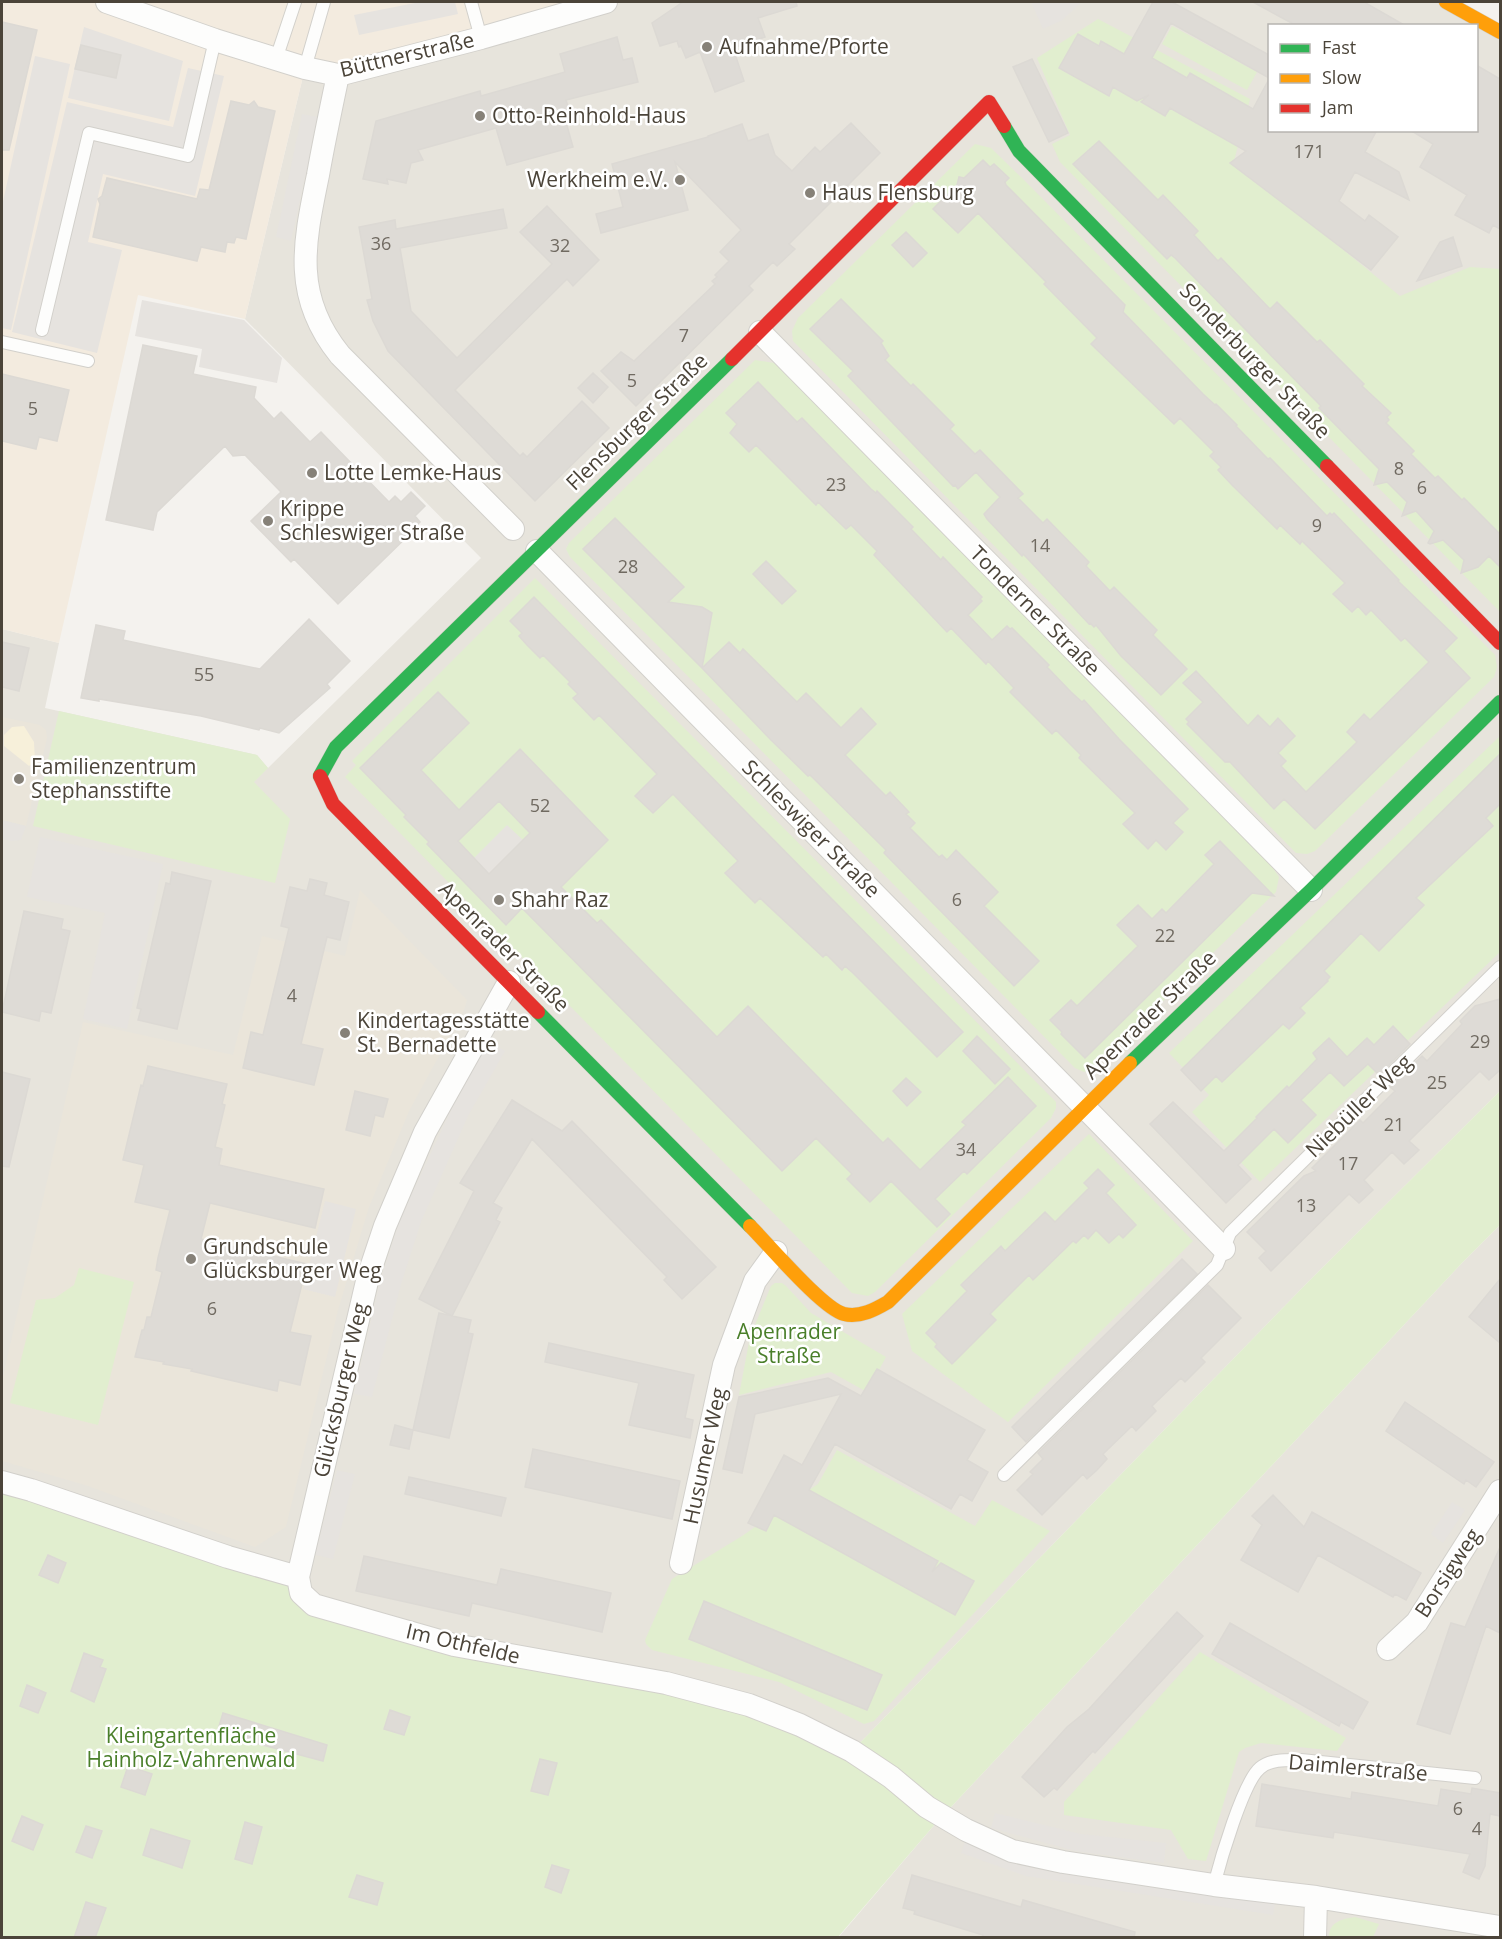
<svg xmlns="http://www.w3.org/2000/svg" width="1502" height="1939" viewBox="0 0 1502 1939" font-family="'Open Sans',sans-serif">
<style>
.residential{fill:#e7e4dc;fill-rule:evenodd}
.commercial{fill:#f3ebdf}
.education{fill:#eae5da}
.green{fill:#e1eecf}
.sand{fill:#f7f0da}
.parking{fill:#e6e3df}
.building{fill:#dedbd6;stroke:#dcd9d4;stroke-width:1.5;fill-rule:evenodd}
.lines{fill:none;stroke-linecap:round;stroke-linejoin:round}
.lane-casing{stroke:#d2d0cb;stroke-width:14}
.street-casing{stroke:#d2d0cb;stroke-width:24}
.fast-casing{stroke:#d3cfc5;stroke-width:15}
.slow-casing{stroke:#d3cfc5;stroke-width:15}
.jam-casing{stroke:#d3cfc5;stroke-width:15}
.lane{stroke:#fdfdfc;stroke-width:12}
.street{stroke:#fdfdfc;stroke-width:22}
.fast{stroke:#30b455;stroke-width:14}
.slow{stroke:#ff9f0a;stroke-width:14}
.jam{stroke:#e5322d;stroke-width:14}
.poi-dot{fill:#868178;stroke:#fff;stroke-width:2}
.labels{text-anchor:middle;stroke-width:5;stroke-linejoin:round;paint-order:stroke}
.number-label{font-size:18px;fill:#706a61}
.poi-label{font-size:21px;fill:#4b4439;stroke:#fff;text-anchor:start}
.street-label{font-size:21px;fill:#4b4439;stroke:#fff}
.park-label{font-size:21px;fill:#4a7f2a;stroke:#fff}
</style>
<rect width="100%" height="100%" fill="#f4f2ee"/>
<path class="residential" d="M606,2H1446L1500,32V1091L1307,1283L852,1751L454,1645L2,1482V629L59,643L45,708L257,755L268,768L481,558L245,319L305,68ZM1270,26H1476V130H1270Z
M1500,1225V1937L838,1938L936,1823L1462,1263Z"/>
<path class="commercial" d="M2,2H606L338,75L305,68L245,319L138,295L59,643L2,629Z"/>
<path class="education" d="M2,717L40,725L46,730L47,738L26,826L2,820Z
M360,890L467,1000L464,1010L409,1111L369,1207L338,1310L286,1527L255,1547L85,1485L2,1461V1381L83,1022L233,1055L262,936L345,956Z"/>
<path class="green" d="M1098,19L1250,99L1234,161L1400,296L1470,267L1500,269V612L1060,162L1052,144L1070,135L1037,58Z
M1172,26L1257,72L1247,90L1162,44Z
M975,144L991,148L1022,178L1495,655L1497,667L1494,677L1315,851L1307,854L1296,853L793,341L792,331L798,318Z
M755,360L774,363L827,415L1271,865L1279,877L1276,892L1094,1068L1084,1072L1075,1068L570,557L566,549L569,543Z
M535,578L1056,1102V1108L1051,1118L875,1292L868,1296L852,1293L345,777L356,765L352,761Z
M59,711L257,755L268,768L254,782L290,819L275,883L33,826Z
M1500,736V952L1260,1182L1192,1112L1209,1095L1169,1053Z
M1500,1091V1225L1462,1263L936,1823L838,1937H2V1482L298,1577L314,1605L666,1683L852,1751L1307,1283Z
M1089,1134L1193,1241L1008,1422L912,1351L902,1314Z
M79,1268L134,1282L98,1425L10,1403L36,1300L55,1298L74,1285Z
M775,1283H782L786,1286L811,1313L886,1357L867,1392L831,1372L739,1395L750,1337L771,1286Z
M837,1450L975,1526L992,1500L1050,1531L874,1721L864,1724L779,1682L652,1650L646,1644L645,1640L672,1579L742,1536L818,1484Z
M1200,1652L1346,1738L1337,1751L1261,1743L1245,1748L1239,1752L1206,1861L1188,1859L1171,1830L1064,1815V1802Z
M1355,1917L1379,1924L1373,1937H1329C1329,1922 1342,1919 1355,1917Z"/>
<path class="sand" d="M24,726L34,742L35,762L29,766L4,746V735L12,727Z"/>
<path class="parking" d="M420,2H455L458,14L359,35L354,15Z
M1031,2H1082L1061,21L1043,29Z
M84,27L183,61L169,121L68,98Z
M35,56L70,64L11,330L2,328V206Z
M188,68L224,76L195,196L103,174L88,242L122,250L97,353L12,332L67,102L173,127Z
M302,114L318,117L291,241L276,237Z
M142,300L244,320L282,358L277,383L199,367L202,349L135,336Z
M2,820L26,826L21,840L12,841L2,839Z
M507,825L523,840L489,874L474,858Z
M40,837L163,864L127,1029L83,1019L105,913L27,897Z
M489,1041L505,1051L469,1114L421,1222L401,1284L372,1397L354,1394L381,1278L401,1217L453,1106Z
M325,1201L356,1209L335,1297L303,1289Z
M337,1470L355,1474L333,1559L315,1555Z
M1452,1502L1465,1510L1443,1543L1431,1534Z
M995,1813L1081,1834L1166,1843L1164,1863L1075,1851L991,1828Z
M967,1836L1276,1898L1273,1915L1026,1876L961,1853Z"/>
<path class="building" d="M683,2H796L797,6L758,18L765,37L733,48L744,81L715,92L700,52L686,58L681,46L679,47L677,41L660,46L652,23Z
M1153,2H1172L1269,55V78L1171,23L1152,58L1187,78L1190,73L1253,109L1269,79V130H1377L1365,152L1399,172L1409,200L1355,172L1339,201L1365,221L1369,215L1398,237L1371,270L1230,163L1246,151L1170,108L1165,116L1141,102L1149,95L1137,101L1113,87L1109,96L1059,68L1078,34L1099,46L1101,41L1124,54Z
M1253,2H1364L1406,26H1297Z
M2,22L37,30L9,150H2Z
M617,37L623,60L632,58L638,82L566,100L572,120L566,122L573,147L507,165L496,128L418,150L423,160L411,163L406,183L387,179L388,184L363,179L376,121L480,91L481,96L565,72L560,54Z
M81,45L121,55L116,78L75,69Z
M1032,59L1068,133L1049,142L1013,67Z
M1476,65L1500,79V229L1493,225L1489,233L1455,215L1467,195L1420,167L1433,144L1410,130H1476Z
M231,101L249,105L254,101L258,107L275,111L246,239L236,237L234,243L227,242L225,252L201,247L197,261L93,237L100,204L98,199L102,196L107,178L197,199L200,189L209,190Z
M851,123L880,153L789,244L795,249L777,266L773,262L749,286L753,290L636,406L601,371L621,352L634,361L715,284L712,281L717,277L715,275L729,261L720,252L741,230L675,162L688,210L601,233L596,214L623,207L612,164L708,137V136L742,124L748,141L768,134L775,155L792,171L815,147L820,152Z
M1099,141L1158,200L1163,195L1198,231L1194,235L1218,261L1221,258L1270,309L1277,302L1317,342L1320,340L1364,384L1362,386L1391,413L1387,417L1389,420L1386,423L1414,451L1411,454L1435,478L1438,476L1462,500L1464,498L1500,534V567L1489,556L1478,567L1461,573L1464,560L1443,540L1430,544L1428,543L1434,531L1416,511L1402,516L1407,502L1387,482L1374,485L1379,469L1319,408L1321,406L1319,404L1175,258L1171,255L1167,259L1073,164Z
M983,160L990,167L994,164L1009,178L1005,182L1006,185L1125,305L1123,312L1203,394L1215,405L1216,404L1237,425L1236,426L1268,459L1270,458L1327,516L1330,513L1332,515L1334,513L1399,580L1398,581L1457,638L1444,651L1470,678L1315,829L1284,799L1274,809L1230,762H1225L1187,724L1189,722L1186,719L1203,702L1183,683L1196,671L1248,726L1258,715L1270,727L1278,718L1295,736L1278,753L1286,761L1281,766L1306,792L1357,742L1347,732L1364,714L1370,720L1429,662L1405,638L1401,641L1371,610L1366,615L1358,606L1352,612L1333,594L1345,583L1302,541L1300,544L1280,525L1277,529L1232,485L1218,470L1221,467L1210,456L1214,452L1180,418L1174,424L1091,344L1097,338L1044,284L1046,282L978,213L958,233L933,209L957,185L959,177L964,178Z
M547,206L599,260L573,286L567,279L455,390L520,456L523,453L527,457L582,401L609,428L535,501L388,351L373,321L367,300L372,299L359,227L395,220L396,229L503,209L507,228L400,248L411,311L457,358L552,264L520,232Z
M906,232L927,253L913,267L892,245Z
M1453,237L1462,266L1417,281L1440,242Z
M841,299L883,341L881,343L889,356L885,360L911,386L913,384L954,425L950,429L975,454L980,450L1023,494L1018,498L1043,523L1047,519L1089,562L1086,566L1110,591L1114,587L1157,630L1153,635L1187,669L1161,695L1121,656L1096,625L1094,627L1090,623L1089,624L1027,558L1023,554L1022,556L987,519L984,514L1000,497L988,485L976,472L958,489L955,485L953,486L848,376L853,371L810,329Z
M143,345L197,356L193,374L256,387L254,398L274,419L281,412L310,442L321,432L389,502L395,496L401,502L411,492L425,506L415,516L420,522L416,526L417,527L338,604L294,559L291,562L251,521L281,492L245,455L233,456L225,446L157,512L153,530L106,520Z
M593,373L608,387L593,403L578,388Z
M2,374L69,390L57,441L39,437L36,449L2,441Z
M758,382L797,422L802,418L871,489L876,493L877,491L913,527L911,529L941,560L943,557L982,597L980,599L982,601L968,615L992,640L1007,626L1010,629L1012,628L1049,665L1047,667L1071,692L1082,702L1084,700L1119,739L1188,809L1173,823L1183,832L1166,850L1156,840L1148,849L1123,824L1135,813L1079,758L1081,755L1056,730L1052,734L1010,692L1014,688L988,661L986,664L951,628L947,632L874,555L877,551L851,525L846,529L818,502L816,505L756,445L749,452L730,433L737,424L726,413Z
M615,518L684,587L668,602L702,607L712,613L702,668L583,549Z
M766,561L796,591L782,604L753,574Z
M534,597L963,1032L937,1057L853,973L845,966L842,970L826,954L823,957L760,898L755,903L725,873L738,861L673,794L653,813L635,796L657,774L599,715L594,720L573,698L578,694L568,684L570,682L543,655L540,658L527,645L519,636L522,633L510,621Z
M309,619L350,661L327,684L330,688L279,733L260,728L259,730L201,716L99,699V701L81,698L96,625L125,631L123,640L260,669Z
M2,642L29,648L19,691L2,687Z
M729,642L740,653L743,649L797,702L806,693L841,728L861,708L876,724L845,755L886,796L890,792L909,812L906,814L915,823L910,828L939,857L942,855L947,860L956,850L998,892L984,906L1039,961L1014,986L884,853L886,850L810,775L808,776L771,740L702,668Z
M438,692L469,723L421,770L459,810L520,749L608,840L561,887L597,923L601,920L717,1037L748,1006L883,1143L888,1138L920,1170L966,1125L962,1122L1008,1077L1036,1106L967,1174L964,1171L935,1199L950,1214L937,1227L891,1181L870,1202L847,1179L852,1174L816,1138L782,1171L522,908L506,925L427,844L429,842L404,817L406,815L360,768ZM499,801L530,833L489,874L458,841Z
M1500,754V804L1486,818L1493,826L1416,898L1424,905L1379,951L1361,933L1324,971L1330,977L1327,980L1328,981L1300,1008L1305,1013L1289,1029L1283,1024L1222,1082L1216,1076L1201,1091L1181,1070Z
M1220,841L1274,896L1252,893L1085,1058L1061,1034L1062,1032L1050,1020L1071,1000L1077,1006L1138,946L1117,925L1138,905L1152,919L1162,909L1166,913L1214,864L1205,855Z
M172,872L211,881L177,1029L138,1020L141,1009L137,1008L166,883L170,884Z
M310,879L327,883L324,895L349,902L340,940L327,937L301,1044L323,1049L314,1085L243,1068L251,1032L263,1035L289,928L281,926L290,887L307,891Z
M24,911L63,919L61,929L70,931L51,1013L41,1011L39,1021L2,1012Z
M1500,999V1070L1489,1080L1480,1071L1409,1141L1419,1150L1404,1164L1392,1152L1364,1180L1373,1190L1359,1203L1349,1194L1271,1271L1259,1258L1266,1251L1247,1232L1304,1176L1316,1171L1312,1168L1360,1120L1363,1123L1395,1091L1390,1087L1422,1056L1427,1061L1462,1024L1460,1021L1475,1006Z
M1393,1026L1410,1044L1379,1075L1368,1064L1344,1086L1330,1072L1301,1100L1316,1115L1288,1143L1274,1129L1238,1165L1251,1179L1226,1203L1150,1124L1173,1102L1224,1151L1257,1118L1256,1117L1287,1086L1289,1088L1317,1059L1313,1053L1329,1038L1347,1057L1367,1038L1374,1045Z
M977,1036L1010,1069L995,1084L963,1051Z
M148,1066L227,1084L222,1104L225,1105L215,1147L222,1149L219,1165L324,1189L315,1228L210,1203L201,1239L307,1264L290,1332L311,1336L300,1385L279,1380L277,1391L191,1371L192,1369L163,1364L164,1362L135,1357L142,1330H144L147,1317H151L162,1272L156,1270L158,1258L170,1210L135,1202L144,1165L123,1160L141,1085L143,1086Z
M2,1072L30,1079L9,1167L2,1166Z
M906,1078L921,1092L907,1106L893,1091Z
M355,1091L388,1099L383,1117L375,1115L370,1136L346,1130Z
M512,1100L562,1131L572,1121L716,1267L682,1299L664,1280L667,1277L532,1139L493,1203L502,1208L496,1220L500,1222L452,1316L419,1299L474,1191L460,1183Z
M1098,1169L1114,1185L1106,1193L1136,1225L1123,1238L1119,1234L1109,1243L1096,1230L1088,1239L1084,1235L1076,1243L1073,1241L1033,1280L1029,1275L990,1314L996,1320L952,1364L935,1347L937,1344L926,1333L967,1291L961,1285L1001,1246L1005,1251L1045,1212L1055,1222L1089,1188L1084,1183Z
M1182,1259L1197,1274L1026,1442L1012,1427Z
M1500,1279V1343L1469,1317Z
M1208,1285L1241,1318L1201,1358L1205,1362L1185,1382L1181,1378L1152,1406L1156,1411L1136,1431L1132,1426L1103,1454L1107,1459L1097,1470L1087,1479L1083,1474L1042,1515L1017,1490L1033,1474L1030,1472L1043,1459L1038,1453Z
M439,1313L471,1320L468,1333L473,1334L449,1438L413,1430Z
M549,1343L694,1375L685,1418L693,1420L690,1438L629,1425L639,1383L545,1362Z
M877,1369L985,1430L967,1460L988,1472L972,1501L960,1494L951,1509L835,1444L809,1490L938,1561L932,1572L941,1563L974,1581L955,1615L774,1515L766,1531L748,1523L784,1455L802,1465L841,1394L755,1414L742,1473L723,1469L739,1397L828,1378L861,1396Z
M1405,1402L1494,1462L1476,1487L1466,1480L1464,1484L1386,1431Z
M395,1425L413,1430L409,1449L390,1445Z
M533,1449L680,1481L672,1519L525,1487Z
M409,1477L506,1498L501,1516L405,1494Z
M1273,1495L1304,1527L1312,1512L1421,1573L1406,1600L1395,1594L1393,1597L1318,1555L1298,1592L1241,1560L1262,1525L1252,1516Z
M1500,1547V1633L1486,1626L1450,1734L1417,1724L1451,1623L1465,1627Z
M48,1555L66,1563L58,1583L39,1575Z
M364,1556L497,1585L501,1569L611,1593L602,1632L472,1603L469,1616L356,1591Z
M704,1601L882,1675L867,1710L689,1639Z
M1177,1612L1203,1636L1095,1753L1093,1751L1057,1790L1054,1788L1044,1797L1022,1777L1067,1727L1089,1709Z
M1230,1623L1368,1702L1353,1729L1341,1722L1339,1726L1212,1654Z
M84,1653L103,1660L100,1667L106,1669L94,1702L71,1691Z
M27,1685L46,1693L38,1713L20,1706Z
M390,1710L410,1717L404,1735L384,1729Z
M223,1713L327,1745L323,1761L217,1733Z
M540,1759L557,1763L548,1795L531,1791Z
M128,1766L152,1774L145,1795L121,1787Z
M1262,1784L1351,1799L1352,1792L1438,1806L1441,1789L1471,1794L1472,1788L1500,1793V1816L1490,1814L1485,1866L1479,1879L1463,1872L1470,1854L1334,1832L1333,1838L1256,1826Z
M22,1816L43,1825L33,1850L12,1841Z
M245,1822L262,1827L252,1864L235,1859Z
M86,1826L102,1831L92,1858L76,1852Z
M151,1829L190,1841L182,1868L143,1855Z
M552,1865L569,1870L561,1893L545,1887Z
M357,1875L383,1883L377,1905L349,1897Z
M912,1875L1021,1907L1023,1900L1135,1932L1134,1938H982L983,1935L914,1914L915,1911L903,1908Z
M86,1902L106,1908L95,1938H74Z"/>
<g class="lines">
<defs>
<path id="lane" d="M471,2L481,38
M276,59L295,2
M305,68L324,2
M42,330L89,133L188,156L215,40
M2,342L88,361
M1004,1475L1217,1265L1230,1233L1500,967
M1214,1885C1220,1862 1243,1782 1260,1768C1271,1759 1287,1760 1301,1760L1475,1778"/>
<path id="street" d="M107,2L215,40L305,68L338,75L481,38L606,2
M338,75C331,108 324,141 318,175C304,243 292,296 340,355L513,529
M760,332L1311,890
M537,551L1224,1249
M509,982L425,1132L385,1226L368,1277L298,1577L301,1593L314,1605L454,1645L666,1683L749,1705L800,1725L852,1751L891,1777L927,1807L966,1830L1012,1851L1063,1862L1214,1885L1316,1897L1500,1927
M2,1482L31,1490L228,1557L298,1577
M681,1563L724,1365L755,1281L776,1252
M1388,1649L1417,1622L1500,1491
M1315,1938L1316,1897"/>
<path id="fast" d="M1004,126L1019,151L1327,466
M320,776L336,747L732,359
M538,1012L750,1226
M1130,1063L1311,890L1500,702"/>
<path id="slow" d="M1446,2L1500,32
M750,1226C769,1245 823,1309 844,1314C860,1318 876,1309 888,1302L1130,1063"/>
<path id="jam" d="M732,359L989,102L1004,126
M1327,466L1500,643
M320,776L333,804L538,1012"/>
</defs>
<use href="#lane" class="lane-casing"/>
<use href="#street" class="street-casing"/>
<use href="#fast" class="fast-casing"/>
<use href="#slow" class="slow-casing"/>
<use href="#jam" class="jam-casing"/>
<use href="#lane" class="lane"/>
<use href="#street" class="street"/>
<use href="#fast" class="fast"/>
<use href="#slow" class="slow"/>
<use href="#jam" class="jam"/>
</g>
<g class="poi-dot">
<circle cx="707" cy="47" r="6"/>
<circle cx="480" cy="116" r="6"/>
<circle cx="680" cy="180" r="6"/>
<circle cx="810" cy="193" r="6"/>
<circle cx="312" cy="473" r="6"/>
<circle cx="268" cy="521" r="6"/>
<circle cx="19" cy="779" r="6"/>
<circle cx="499" cy="900" r="6"/>
<circle cx="345" cy="1033" r="6"/>
<circle cx="191" cy="1259" r="6"/>
</g>
<g class="labels">
<g class="number-label">
<text x="1309" y="158">171</text>
<text x="381" y="250">36</text>
<text x="560" y="252">32</text>
<text x="684" y="342">7</text>
<text x="632" y="387">5</text>
<text x="33" y="415">5</text>
<text x="1399" y="475">8</text>
<text x="836" y="491">23</text>
<text x="1422" y="494">6</text>
<text x="1317" y="532">9</text>
<text x="1040" y="552">14</text>
<text x="628" y="573">28</text>
<text x="204" y="681">55</text>
<text x="540" y="812">52</text>
<text x="957" y="906">6</text>
<text x="1165" y="942">22</text>
<text x="292" y="1002">4</text>
<text x="1480" y="1048">29</text>
<text x="1437" y="1089">25</text>
<text x="1394" y="1131">21</text>
<text x="966" y="1156">34</text>
<text x="1348" y="1170">17</text>
<text x="1306" y="1212">13</text>
<text x="212" y="1315">6</text>
<text x="1458" y="1815">6</text>
<text x="1477" y="1835">4</text>
</g>
<g class="poi-label">
<text x="719" y="54">Aufnahme/Pforte</text>
<text x="492" y="123">Otto-Reinhold-Haus</text>
<text x="668" y="187" text-anchor="end">Werkheim e.V.</text>
<text x="822" y="200">Haus Flensburg</text>
<text x="324" y="480">Lotte Lemke-Haus</text>
<text x="280" y="516">Krippe<tspan x="280" dy="24">Schleswiger Straße</tspan></text>
<text x="31" y="774">Familienzentrum<tspan x="31" dy="24">Stephansstifte</tspan></text>
<text x="511" y="907">Shahr Raz</text>
<text x="357" y="1028">Kindertagesstätte<tspan x="357" dy="24">St. Bernadette</tspan></text>
<text x="203" y="1254">Grundschule<tspan x="203" dy="24">Glücksburger Weg</tspan></text>
</g>
<g class="street-label">
<text transform="translate(407 55) rotate(-13)" y="7">Büttnerstraße</text>
<text transform="translate(1255 361) rotate(46)" y="7">Sonderburger Straße</text>
<text transform="translate(637 422) rotate(-44)" y="7">Flensburger Straße</text>
<text transform="translate(1035 611) rotate(45)" y="7">Tonderner Straße</text>
<text transform="translate(811 829) rotate(45)" y="7">Schleswiger Straße</text>
<text transform="translate(504 947) rotate(45)" y="7">Apenrader Straße</text>
<text transform="translate(1150 1015) rotate(-44)" y="7">Apenrader Straße</text>
<text transform="translate(1359 1106) rotate(-44)" y="7">Niebüller Weg</text>
<text transform="translate(341 1390) rotate(-77)" y="7">Glücksburger Weg</text>
<text transform="translate(705 1456) rotate(-78)" y="7">Husumer Weg</text>
<text transform="translate(1448 1573) rotate(-57)" y="7">Borsigweg</text>
<text transform="translate(463 1644) rotate(13)" y="7">Im Othfelde</text>
<text transform="translate(1358 1768) rotate(5)" y="7">Daimlerstraße</text>
</g>
<g class="park-label">
<text x="789" y="1339">Apenrader<tspan x="789" dy="24">Straße</tspan></text>
<text x="191" y="1743">Kleingartenfläche<tspan x="191" dy="24">Hainholz-Vahrenwald</tspan></text>
</g>
</g>
<rect width="1502" height="1939" fill="none" stroke="#4b4439" stroke-width="6"/>
<rect x="1268" y="24" width="210" height="108" fill="#ffffff" stroke="#b7b4b0" stroke-width="1.5"/>
<rect x="1280" y="44" width="30" height="9" fill="#30b455" stroke="#b7b4b0" stroke-width="1.5"/>
<text x="1322" y="54" font-size="18" fill="#4b4439">Fast</text>
<rect x="1280" y="74" width="30" height="9" fill="#ff9f0a" stroke="#b7b4b0" stroke-width="1.5"/>
<text x="1322" y="84" font-size="18" fill="#4b4439">Slow</text>
<rect x="1280" y="104" width="30" height="9" fill="#e5322d" stroke="#b7b4b0" stroke-width="1.5"/>
<text x="1322" y="114" font-size="18" fill="#4b4439">Jam</text>
</svg>
